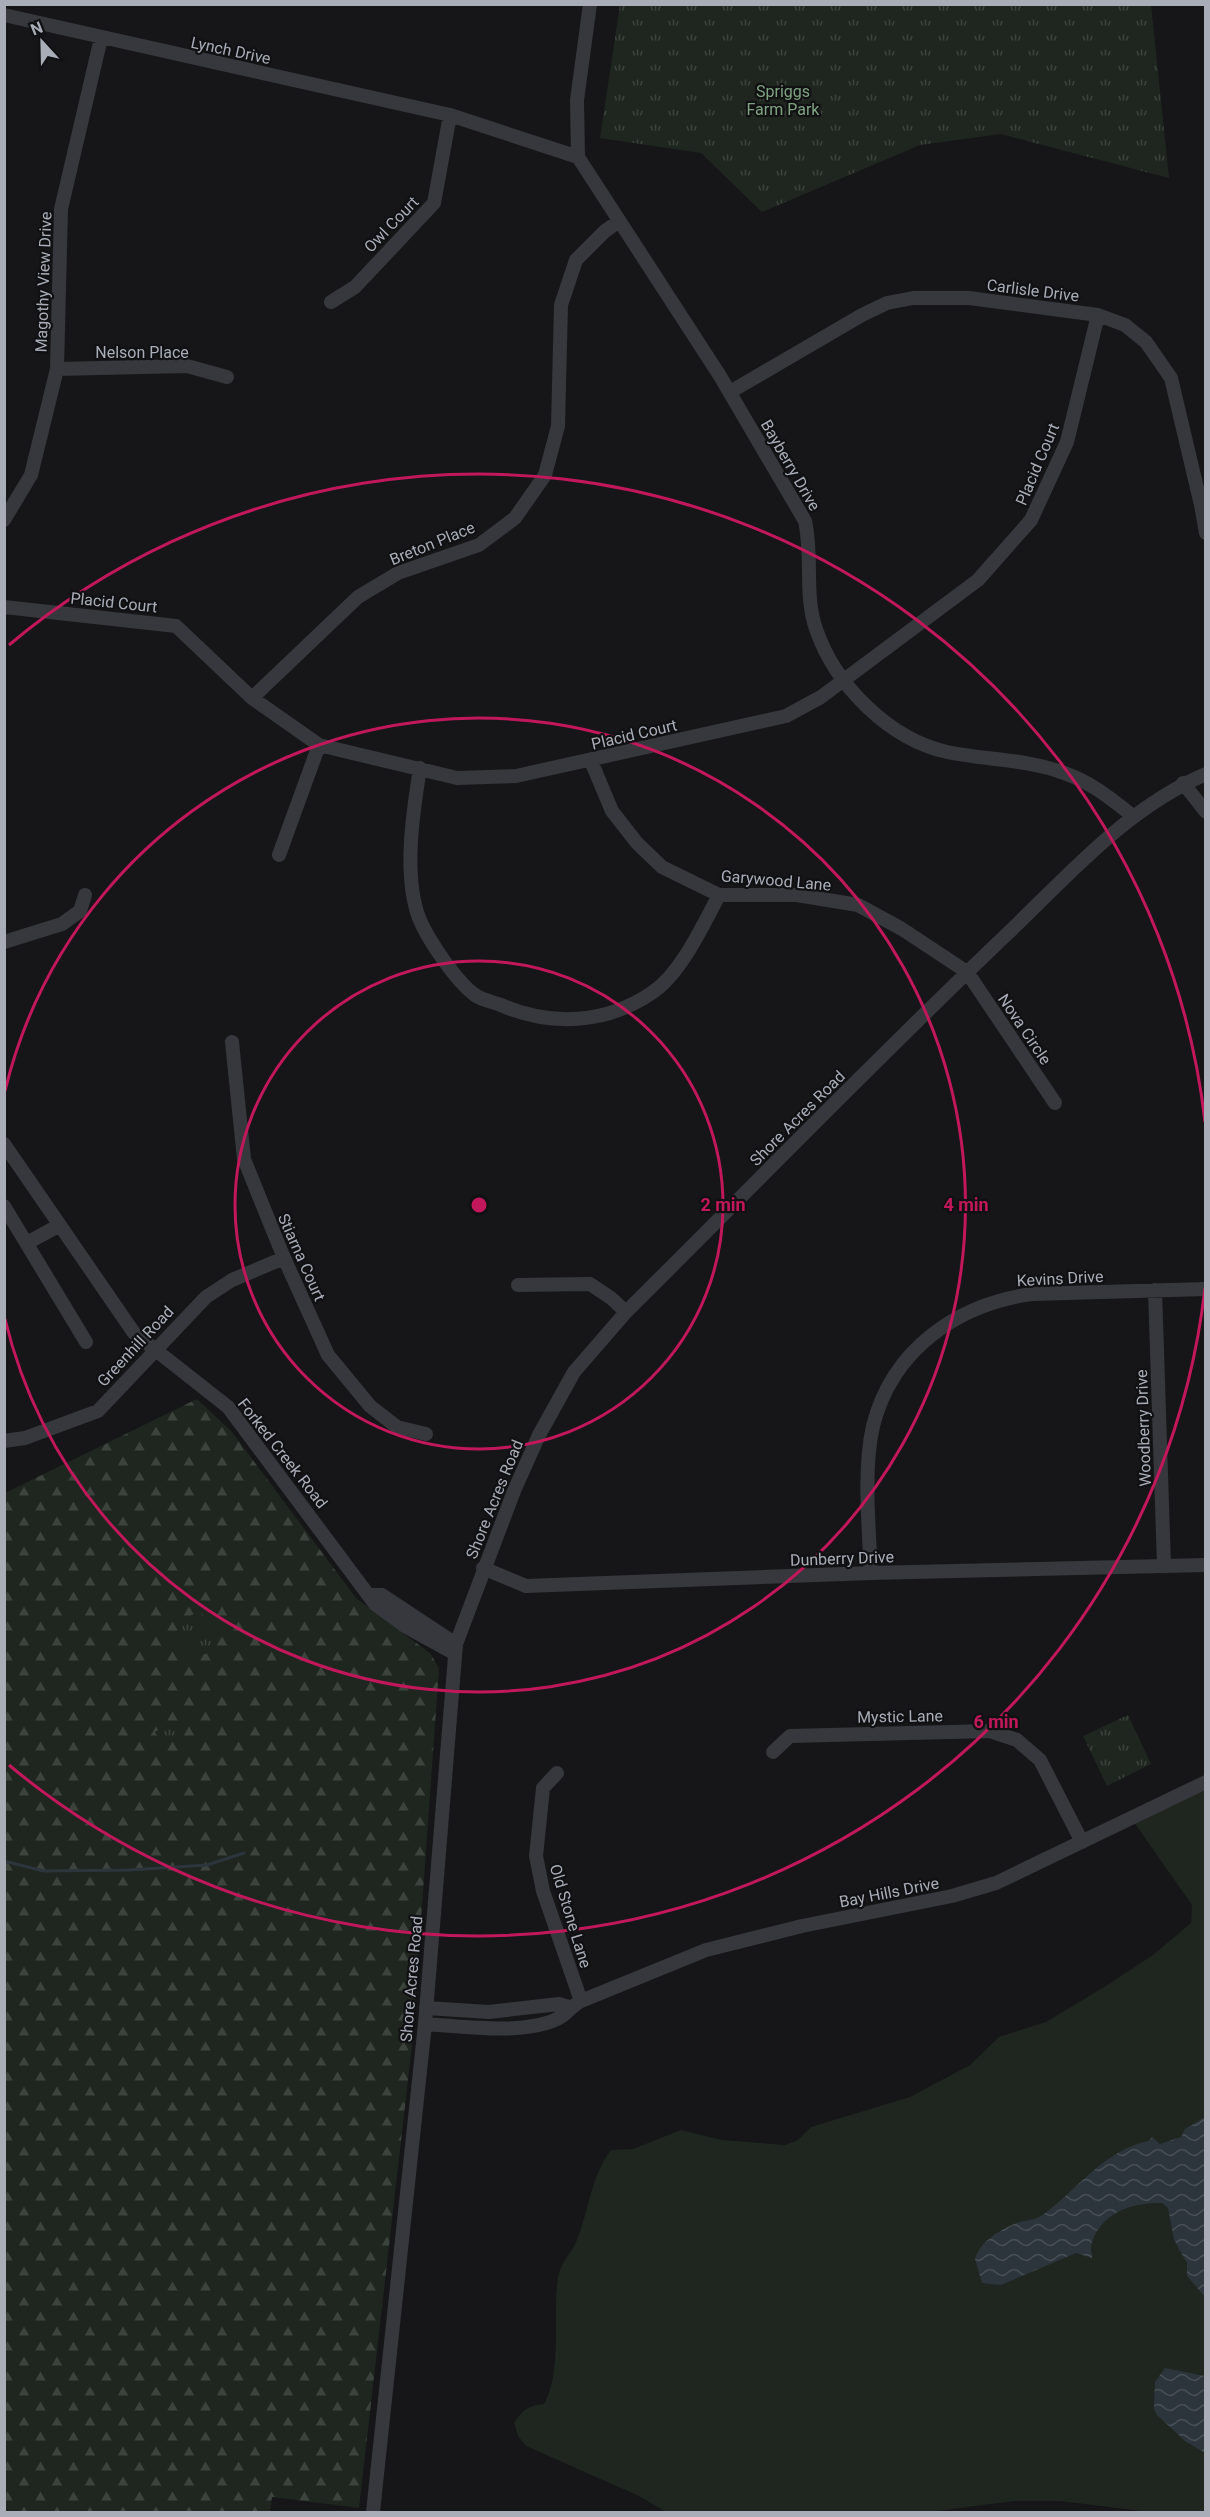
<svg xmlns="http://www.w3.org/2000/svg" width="1210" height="2517" viewBox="0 0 1210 2517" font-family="Roboto,sans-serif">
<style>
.grass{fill:#1e261f}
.forest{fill:url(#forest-firs)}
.park{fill:url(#park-tufts)}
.water{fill:url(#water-waves)}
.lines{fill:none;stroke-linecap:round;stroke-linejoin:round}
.stream{stroke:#2c353c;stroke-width:3}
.minor{stroke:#37383d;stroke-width:14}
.ring{fill:none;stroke:#c2185b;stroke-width:3}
.labels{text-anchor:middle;stroke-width:4.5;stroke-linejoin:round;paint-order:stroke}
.street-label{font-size:16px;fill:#a8adb8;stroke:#111113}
.park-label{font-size:16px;fill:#7fa381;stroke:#111113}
.centre{fill:#c2185b;stroke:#111113;stroke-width:3}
.ring-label{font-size:18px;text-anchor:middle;font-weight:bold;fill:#c2185b;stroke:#111113;stroke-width:4.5;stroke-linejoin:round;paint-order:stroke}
</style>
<defs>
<pattern id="forest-firs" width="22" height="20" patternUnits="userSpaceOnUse" patternTransform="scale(1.5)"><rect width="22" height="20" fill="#1e261f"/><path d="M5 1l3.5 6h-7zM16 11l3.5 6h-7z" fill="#3c433d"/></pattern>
<pattern id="park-tufts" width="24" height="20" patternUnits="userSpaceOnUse" patternTransform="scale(1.5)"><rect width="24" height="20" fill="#1e261f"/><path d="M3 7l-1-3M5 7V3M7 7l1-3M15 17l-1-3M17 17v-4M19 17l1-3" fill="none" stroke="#3c433d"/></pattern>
<pattern id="water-waves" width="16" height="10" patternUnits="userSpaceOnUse" patternTransform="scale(1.5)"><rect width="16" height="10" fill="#2c353c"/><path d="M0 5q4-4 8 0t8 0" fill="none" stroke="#485056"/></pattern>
</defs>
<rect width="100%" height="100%" fill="#161618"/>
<path class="grass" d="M1205,1783V2512H1150L1060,2501H1014L930,2512H666L639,2496L526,2446L518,2436L514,2423C522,2410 529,2405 544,2404C563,2370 552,2315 558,2277C560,2264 572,2252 577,2240C589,2210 591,2176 611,2150L633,2149L681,2130L722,2140L785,2145L798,2140L811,2127L910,2097L970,2065L999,2037L1046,2022L1109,1984L1153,1955L1191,1923L1192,1905L1129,1815Z"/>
<path class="forest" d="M197,1399L232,1432L356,1598L431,1654L439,1669L412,2045L359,2508L272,2497L270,2512H5V1493Z"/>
<path class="park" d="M620,5H1151L1169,178L1001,134L920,145L762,212L701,153L600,138Z
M199,1612C209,1618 215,1639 213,1650L205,1654L179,1652L177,1646L182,1636L178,1624L180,1620Z
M1128,1715L1151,1764L1107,1786L1083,1736Z
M172,1721L181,1734L163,1746L155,1732Z"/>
<path class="water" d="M1205,2117V2297L1187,2276V2263L1174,2240L1168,2208L1162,2203C1132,2202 1099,2213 1091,2246C1090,2250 1093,2254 1092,2258L1076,2253L1001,2285L982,2283L975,2259C980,2242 997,2232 1014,2224C1023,2220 1035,2221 1044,2214C1077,2190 1105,2149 1149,2141L1152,2137L1160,2144L1181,2137L1185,2129Z
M1165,2368L1205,2376V2453L1185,2441L1157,2415L1154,2409L1155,2382Z"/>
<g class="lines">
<path class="stream" d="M4,1861L44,1871L129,1870L207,1865L244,1853"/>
<path class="minor" d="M4,15L450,115L578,157L720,376L805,521C813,556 804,595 816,629C835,685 889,739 947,752C985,760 1027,759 1064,773C1091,782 1111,799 1133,816
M578,157L577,100L590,4
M331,302L355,287L434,203L450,115
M57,369L187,366L227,377
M730,392L862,315L887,303L913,298H969L1098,315L1125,325L1146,342L1171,378L1201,505L1206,533
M4,520L31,475L57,369L61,209L101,38
M4,607L176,626L252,698L319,745L457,778L516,776L786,716L821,697L978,580L1031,520L1067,442L1098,315
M252,698L358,597L398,573L479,545L515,518L545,475L558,426L561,305L576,260L605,231L618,222
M591,761L612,811L637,843L662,867L719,895H797L858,905L902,929L967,972L1055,1103
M420,768C413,812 403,875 419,918C428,940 456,981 475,995C482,1000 493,1002 501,1005C551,1027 607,1024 653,992C681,973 703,925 719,895
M1183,783L1206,812
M279,855L319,745
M4,942L62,924L80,911L85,895
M232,1042L244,1159L284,1258L328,1355L370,1406L397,1427L426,1434
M4,1144L134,1333L228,1407L375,1604L405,1626L454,1653
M4,1206L86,1342
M27,1243L58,1226
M518,1285L590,1284L611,1298L626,1312
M1155,1290L1164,1565
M4,1441L25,1438L98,1411L206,1297L232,1280L284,1258
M483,1568L526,1586L871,1573L1206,1565
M871,1573C869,1529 863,1469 873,1426C892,1350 957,1304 1032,1294L1206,1289
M371,1595H382L456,1644
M773,1752L790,1736L990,1731L1017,1740L1040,1760L1082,1842
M557,1773L543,1788L536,1856L543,1891L581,2001
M426,2008L489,2012L559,2004L569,2007
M425,2024C463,2026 524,2036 559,2018C567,2014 571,2006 581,2001L706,1950L802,1926L952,1896L996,1883L1206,1782
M373,2512L425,2024L456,1644L514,1491L539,1435L574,1372L626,1312C752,1187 877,1058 1006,935C1067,877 1126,808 1206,774"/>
</g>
<g class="ring">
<circle cx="479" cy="1205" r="244"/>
<path d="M5 1091A487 487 0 1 1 5 1319"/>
<path d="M1205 1288A731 731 0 0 1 9 1765M9 645A731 731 0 0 1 1205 1122"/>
</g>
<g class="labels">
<g class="street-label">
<text transform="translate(231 50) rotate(12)" y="6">Lynch Drive</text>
<text transform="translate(391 224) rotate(-46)" y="6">Owl Court</text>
<text transform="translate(43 282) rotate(-88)" y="6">Magothy View Drive</text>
<text transform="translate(1033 290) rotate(7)" y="6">Carlisle Drive</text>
<text x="142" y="358">Nelson Place</text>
<text transform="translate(1037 464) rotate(-67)" y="6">Placid Court</text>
<text transform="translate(791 465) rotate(60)" y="6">Bayberry Drive</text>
<text transform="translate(432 543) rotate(-22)" y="6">Breton Place</text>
<text transform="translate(114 602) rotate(6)" y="6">Placid Court</text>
<text transform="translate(634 734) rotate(-13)" y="6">Placid Court</text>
<text transform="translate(776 880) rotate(5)" y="6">Garywood Lane</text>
<text transform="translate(1025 1029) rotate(56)" y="6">Nova Circle</text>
<text transform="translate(797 1118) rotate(-45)" y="6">Shore Acres Road</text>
<text transform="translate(302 1257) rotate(66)" y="6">Stiarna Court</text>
<text transform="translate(1060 1278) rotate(-3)" y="6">Kevins Drive</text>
<text transform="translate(135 1346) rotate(-47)" y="6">Greenhill Road</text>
<text transform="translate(1143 1428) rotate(-92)" y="6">Woodberry Drive</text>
<text transform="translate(283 1453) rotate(52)" y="6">Forked Creek Road</text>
<text transform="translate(494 1499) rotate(-68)" y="6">Shore Acres Road</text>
<text transform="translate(842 1558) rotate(-2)" y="6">Dunberry Drive</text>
<text transform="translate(900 1716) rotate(-1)" y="6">Mystic Lane</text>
<text transform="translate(889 1892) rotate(-11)" y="6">Bay Hills Drive</text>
<text transform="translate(571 1916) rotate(73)" y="6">Old Stone Lane</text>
<text transform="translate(411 1979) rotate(-85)" y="6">Shore Acres Road</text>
</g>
<g class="park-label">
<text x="783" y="97">Spriggs<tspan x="783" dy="18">Farm Park</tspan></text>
</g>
</g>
<circle cx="479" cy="1205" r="9" class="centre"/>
<g class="ring-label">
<text x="723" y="1211">2 min</text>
<text x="966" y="1211">4 min</text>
<text x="996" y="1728">6 min</text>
</g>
<rect width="1210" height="2517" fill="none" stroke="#a8adb8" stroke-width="12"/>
<g transform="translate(42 42) rotate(338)" stroke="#111113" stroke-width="4.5" paint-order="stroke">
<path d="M0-4.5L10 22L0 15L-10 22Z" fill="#a8adb8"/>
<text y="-9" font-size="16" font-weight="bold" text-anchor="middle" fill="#a8adb8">N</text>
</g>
</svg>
